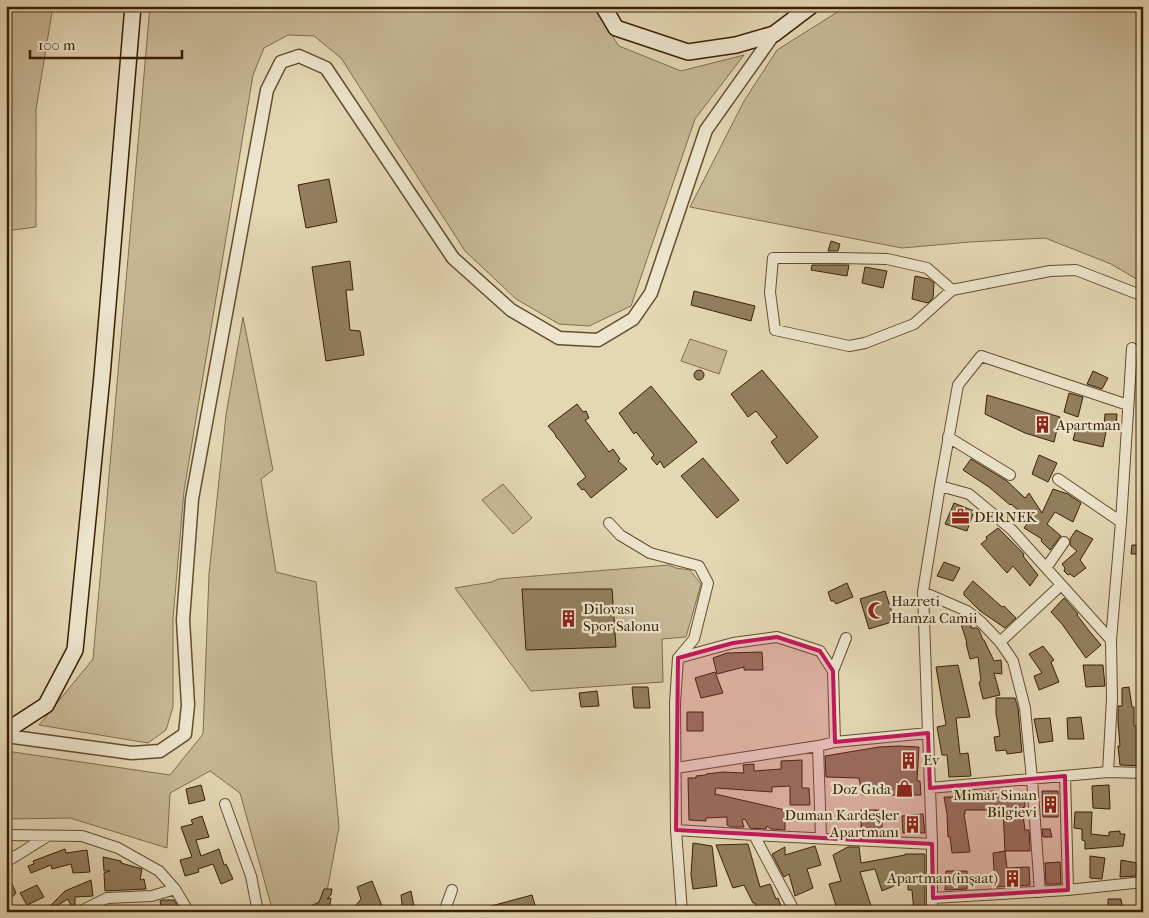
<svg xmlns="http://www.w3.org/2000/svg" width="1149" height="918" viewBox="0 0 1149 918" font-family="'IM FELL French Canon',serif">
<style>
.green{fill:#c7b896;stroke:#806c4c}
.building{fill:#927f5f;stroke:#3a1f02}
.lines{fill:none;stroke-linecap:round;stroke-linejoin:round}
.minor-casing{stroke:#644d2e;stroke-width:12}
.tertiary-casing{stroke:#644d2e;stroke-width:15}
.secondary-casing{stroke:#3a1f02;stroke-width:18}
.minor{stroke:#ede5ce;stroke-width:10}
.tertiary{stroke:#ede5ce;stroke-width:12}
.secondary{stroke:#ede5ce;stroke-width:15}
.marked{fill:#c2185b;fill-opacity:0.2;stroke:#c2185b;stroke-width:4;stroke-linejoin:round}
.labels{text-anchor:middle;stroke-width:4.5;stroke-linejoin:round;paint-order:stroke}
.poi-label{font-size:15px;fill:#3a1f02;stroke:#ede5ce;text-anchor:start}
</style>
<rect width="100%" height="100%" fill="#e4d7b4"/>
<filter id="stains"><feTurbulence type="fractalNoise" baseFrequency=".004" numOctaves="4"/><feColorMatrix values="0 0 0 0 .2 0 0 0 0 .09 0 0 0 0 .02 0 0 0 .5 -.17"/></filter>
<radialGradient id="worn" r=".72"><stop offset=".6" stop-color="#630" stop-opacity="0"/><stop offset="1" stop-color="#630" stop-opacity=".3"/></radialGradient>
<path class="green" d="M6,6H53L36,109V227L6,231Z
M150,6H592L619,46L681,71L744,55L695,119L631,306L589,326L559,324L516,299L465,251L341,58L314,36L288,35L264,48L253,75L184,491L173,619V707L166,730L148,743L39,725L93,659Z
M847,6H1143V283L1111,264L1045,238L970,242L902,248L690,207L744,101L777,50Z
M243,317L273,470L261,479L276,572L316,582L339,827L324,907L325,912H273L240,793L210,771L170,793L167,848L70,818L6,819V751L170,775L203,734L209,574L226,415Z
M690,339L727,351L719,374L681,361Z
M503,484L532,518L513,534L482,500Z
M669,565L676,568L690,570L701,584L686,637L662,639L663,682L531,691L455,588L492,582L498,579Z"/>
<path class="building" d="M329,179L337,222L306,228L298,185Z
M831,241L840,244L838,251H828Z
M350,261L353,290H346L350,330L360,331L364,355L326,361L312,267Z
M812,265H849L847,276L811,270Z
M865,267L887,271L883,288L862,283Z
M915,276L929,279L934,283L933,298L928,303L912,299Z
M694,291L755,306L751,321L691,305Z
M762,370L818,437L787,464L771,442L777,437L756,411L748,417L731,394Z
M694 375a5 5 0 1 1 10 0a5 5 0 1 1-10 0Z
M1093,371L1108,378L1102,389L1087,384Z
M651,386L697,442L664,468L660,461L657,465L651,458L654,455L636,432L634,434L619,413Z
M1069,393L1083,397L1078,417L1064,412Z
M987,395L1060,417L1054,442L1025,433L985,414Z
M577,404L583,412L586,411L589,418L585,420L609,452L613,449L620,459L618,461L627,469L591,498L584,489L582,490L577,484L586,477L560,441L556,437L555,434L548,426Z
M1105,414H1117L1116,429L1104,428Z
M1077,425L1106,432L1103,447L1073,440Z
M1039,455L1057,463L1048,482L1032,474Z
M703,458L739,500L717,518L681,476Z
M971,459L1007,481L1025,498L1029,493L1042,513L1053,489L1068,494L1081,503L1073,522L1055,512L1047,524L1061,536L1050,550L1041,541L1042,539L1024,528L1030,520L1011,504L1010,505L989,487L963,470Z
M954,503L974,511L967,531L945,524Z
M998,528L1024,554L1023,556L1038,575L1030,586L1013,566L1007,573L981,544L987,539L986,537Z
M1076,530L1093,539L1080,560L1086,568L1074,577L1070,574L1068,575L1064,571L1065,568L1062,564L1077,551L1070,545V539Z
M1132,545H1143V554H1131Z
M944,562L960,568L953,581L937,576Z
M973,581L1002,607L1004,606L1016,618L1005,628L980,611L964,595V592Z
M847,583L853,597L836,604L834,601H831L828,592Z
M522,589H612L616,647L526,650Z
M885,591L895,621L869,629L860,599Z
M1064,598L1078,614L1077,615L1090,632L1101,645L1086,658L1062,624L1051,612Z
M971,623V628H977L979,630L983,640H984L994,661L1001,660L1002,674L994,673L1000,695L983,699L979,682L981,681L978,657L970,659L966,643H967L961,624Z
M1043,646L1054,660L1051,662L1059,682L1039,690L1034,676L1042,673L1029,654Z
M762,652L763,670H744V667L717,674L713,658L727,653Z
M958,665L970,717L956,718L960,754L968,753L971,776L949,777L947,755H942L937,727L946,725L936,667Z
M1083,665H1103L1105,686L1086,687Z
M715,672L723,693L701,698L695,678Z
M632,687H648L650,708H634Z
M1129,687L1132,707H1134V726H1138L1139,746H1143V766L1120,765L1118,746H1120L1118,722V706H1122V688Z
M597,691L599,706L581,707L579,693Z
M996,698H1015L1018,708L1022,752L1007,754L1006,750L996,751L994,737L1000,736L996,714Z
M687,712H703V731H687Z
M1081,717L1084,739H1068L1067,718Z
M1050,718L1053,741L1039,743L1034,719Z
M899,746L919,747L917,781H920L921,795H862L859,778L826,777L825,756L879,747Z
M802,760V788H809L810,805H790V786L772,787V792L716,788L715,794L785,810V830L771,829L767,826L766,829L750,828L745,819L742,820L744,827H731L727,825V817L706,818V821L689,820L688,778H696V776L706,775V774L723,772L744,773L743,765L754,764V771L781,769V761Z
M201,785L205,800L189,804L186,789Z
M1109,785L1110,809L1093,808L1092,786Z
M994,791L995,793L1024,792L1025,807L1022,808L1025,830H1029L1030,851H1005L1003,810H965V814H964L970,852L952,853L950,837H948L947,814L944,797H963V793Z
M1042,791H1058V817H1043Z
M861,810H882V832L861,831Z
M1075,812H1092L1091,834L1109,836V832L1120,831V834H1125L1123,846L1085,849V841L1082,840V829L1074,828Z
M923,814L925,833H903L902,816Z
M202,816L209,837L196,840L201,856L219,849L224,865L226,864L233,879L221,884L213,864L198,869L199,872L185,876L180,860L192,857L181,827L193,824L191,820Z
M1042,829H1050L1052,837H1043Z
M693,843L712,846L717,886L693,889L691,875Z
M748,844L760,887L770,884L776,899L778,898L783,912H759L755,903H753L744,885L733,888L716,845Z
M815,846L821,865L807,869L813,888L795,896L789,874L784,877L772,854L785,847V855Z
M848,847H859L861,863L905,855V854H925V912H914L912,890H908V880L882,891L875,869L860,872L873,912H838L829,884L841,881L833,855Z
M65,849L66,853L87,850L90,872L73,873L71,864L52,869L51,865L31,873L28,866L34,864L33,861Z
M1005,851L1007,868L1029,867L1030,885L995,887L993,853Z
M1090,856L1105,858L1102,879L1090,878Z
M103,857L121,861V863L142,869L140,880L144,879L146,889L105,891L104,873L110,871H104Z
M1121,860L1137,863L1136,876L1120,877Z
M1060,862L1061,884H1046L1045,863Z
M6,870L16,893L6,904Z
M946,871H967V889L945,890Z
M91,880L93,896L75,897V907L73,910L68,899L52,909L50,906L65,891Z
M372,881L382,906L368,912H350L361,899L357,887Z
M37,885L44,897L27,905L20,893Z
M324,889H332L331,895L327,899L331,898L329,910L319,907L316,911L317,907L311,906L319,902Z
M411,891L415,912H403L401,895Z
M532,895L537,912H480V909Z
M1108,899H1121L1123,912H1108Z
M162,900H174L179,908V912H162L160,901Z"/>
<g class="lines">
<defs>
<path id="minor" d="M952,290L927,268L887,259L839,258H773L770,292L775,330L849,346L865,343L914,324L952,290L1050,271L1076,270L1143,296
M948,437L1010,475
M1058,479L1121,522
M940,486L969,494L1012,530L1111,640L1112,699L1108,772
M609,523L620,535L650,553L699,566L708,583L694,639L678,658
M1046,568L1064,542
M923,592L967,611L981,622L1000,642L1013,661L1025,708L1032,779L1040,892
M1111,640L1121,522L1132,348
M1000,642L1061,585
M835,742L833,671L846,638
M818,746L821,838
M676,768L818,746L835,742L928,733
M1065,776L1068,890
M930,788L1108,772L1143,773
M225,804L251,876L258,912
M676,830L754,835L932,844
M6,835L82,836L118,848L159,871L175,889L189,912
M754,835L795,912
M6,862L48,836
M933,898L1068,890L1143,882
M79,912L107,898L152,896L175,889
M444,912L452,890
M682,912L676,830L675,703L678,658L733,643L777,637L820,651L833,671
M932,912V844L923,592L940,486L958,385L981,356L1128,405"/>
<path id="tertiary" d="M6,736L132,753L160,751L185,734L188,705L183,620L192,499L267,90L281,62L299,56L326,68L453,258L511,310L559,338L598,340L633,319L651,293L706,130L774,34"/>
<path id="secondary" d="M603,6L616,28L688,52L736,45L774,34L811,6
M6,731L46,705L75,650L102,376L133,6"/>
</defs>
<use href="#minor" class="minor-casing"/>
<use href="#tertiary" class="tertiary-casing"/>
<use href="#secondary" class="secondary-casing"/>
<use href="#minor" class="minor"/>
<use href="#tertiary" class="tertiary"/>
<use href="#secondary" class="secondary"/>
</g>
<path class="marked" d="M777,637L820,651L833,671L835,742L928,733L930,788L1065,776L1068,890L933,898L932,844L676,830L678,658L733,643Z"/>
<defs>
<symbol id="building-bare" viewBox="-9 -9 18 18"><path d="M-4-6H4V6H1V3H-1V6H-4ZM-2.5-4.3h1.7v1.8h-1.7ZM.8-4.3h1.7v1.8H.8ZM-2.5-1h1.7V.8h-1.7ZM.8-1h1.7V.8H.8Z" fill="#8f2418" stroke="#ede5ce" stroke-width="2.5" paint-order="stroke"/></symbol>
<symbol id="office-bare" viewBox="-9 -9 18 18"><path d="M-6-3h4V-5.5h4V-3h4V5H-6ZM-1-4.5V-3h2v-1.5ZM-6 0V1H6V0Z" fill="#8f2418" stroke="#ede5ce" stroke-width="2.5" paint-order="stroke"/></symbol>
<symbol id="mosque-bare" viewBox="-9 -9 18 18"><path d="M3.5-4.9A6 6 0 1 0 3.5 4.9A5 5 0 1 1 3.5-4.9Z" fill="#8f2418" stroke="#ede5ce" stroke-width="2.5" paint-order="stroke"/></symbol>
<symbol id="shop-bare" viewBox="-9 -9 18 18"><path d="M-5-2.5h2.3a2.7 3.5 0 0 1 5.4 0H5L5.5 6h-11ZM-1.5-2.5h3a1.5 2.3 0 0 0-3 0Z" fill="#8f2418" stroke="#ede5ce" stroke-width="2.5" paint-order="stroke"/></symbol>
</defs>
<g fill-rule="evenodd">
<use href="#building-bare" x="1030" y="412" width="25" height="25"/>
<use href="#office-bare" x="948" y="504" width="25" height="25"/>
<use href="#mosque-bare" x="864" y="598" width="25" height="25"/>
<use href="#building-bare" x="556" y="606" width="25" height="25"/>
<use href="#building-bare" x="896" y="748" width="25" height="25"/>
<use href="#shop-bare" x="892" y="776" width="25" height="25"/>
<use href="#building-bare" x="1038" y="792" width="25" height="25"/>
<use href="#building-bare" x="900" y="812" width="25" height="25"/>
<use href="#building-bare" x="1000" y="866" width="25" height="25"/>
</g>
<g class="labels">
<g class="poi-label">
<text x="1056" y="430">Apartman</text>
<text x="974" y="522">DERNEK</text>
<text x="891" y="606">Hazreti<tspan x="891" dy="17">Hamza Camii</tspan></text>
<text x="583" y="614">Dilovası<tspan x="583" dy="17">Spor Salonu</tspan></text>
<text x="923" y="765">Ev</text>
<text x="891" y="794" text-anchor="end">Doz Gıda</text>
<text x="1037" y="800" text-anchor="end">Mimar Sinan<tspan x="1037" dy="17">Bilgievi</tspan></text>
<text x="899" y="820" text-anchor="end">Duman Kardeşler<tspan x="899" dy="17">Apartmanı</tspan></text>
<text x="998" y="883" text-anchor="end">Apartman(inşaat)</text>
</g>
</g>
<rect width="1149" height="918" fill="none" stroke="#e4d7b4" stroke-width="25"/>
<rect x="8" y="8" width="1134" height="903" fill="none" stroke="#3a1f02" stroke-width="2.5"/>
<rect x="12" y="12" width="1124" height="893" fill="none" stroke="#3a1f02"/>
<path d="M30 50v8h152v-8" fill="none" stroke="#3a1f02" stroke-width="2.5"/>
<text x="38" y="50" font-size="15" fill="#3a1f02" stroke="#ede5ce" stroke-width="4" paint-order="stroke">100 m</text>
<rect width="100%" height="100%" filter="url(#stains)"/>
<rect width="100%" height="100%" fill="url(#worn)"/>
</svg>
